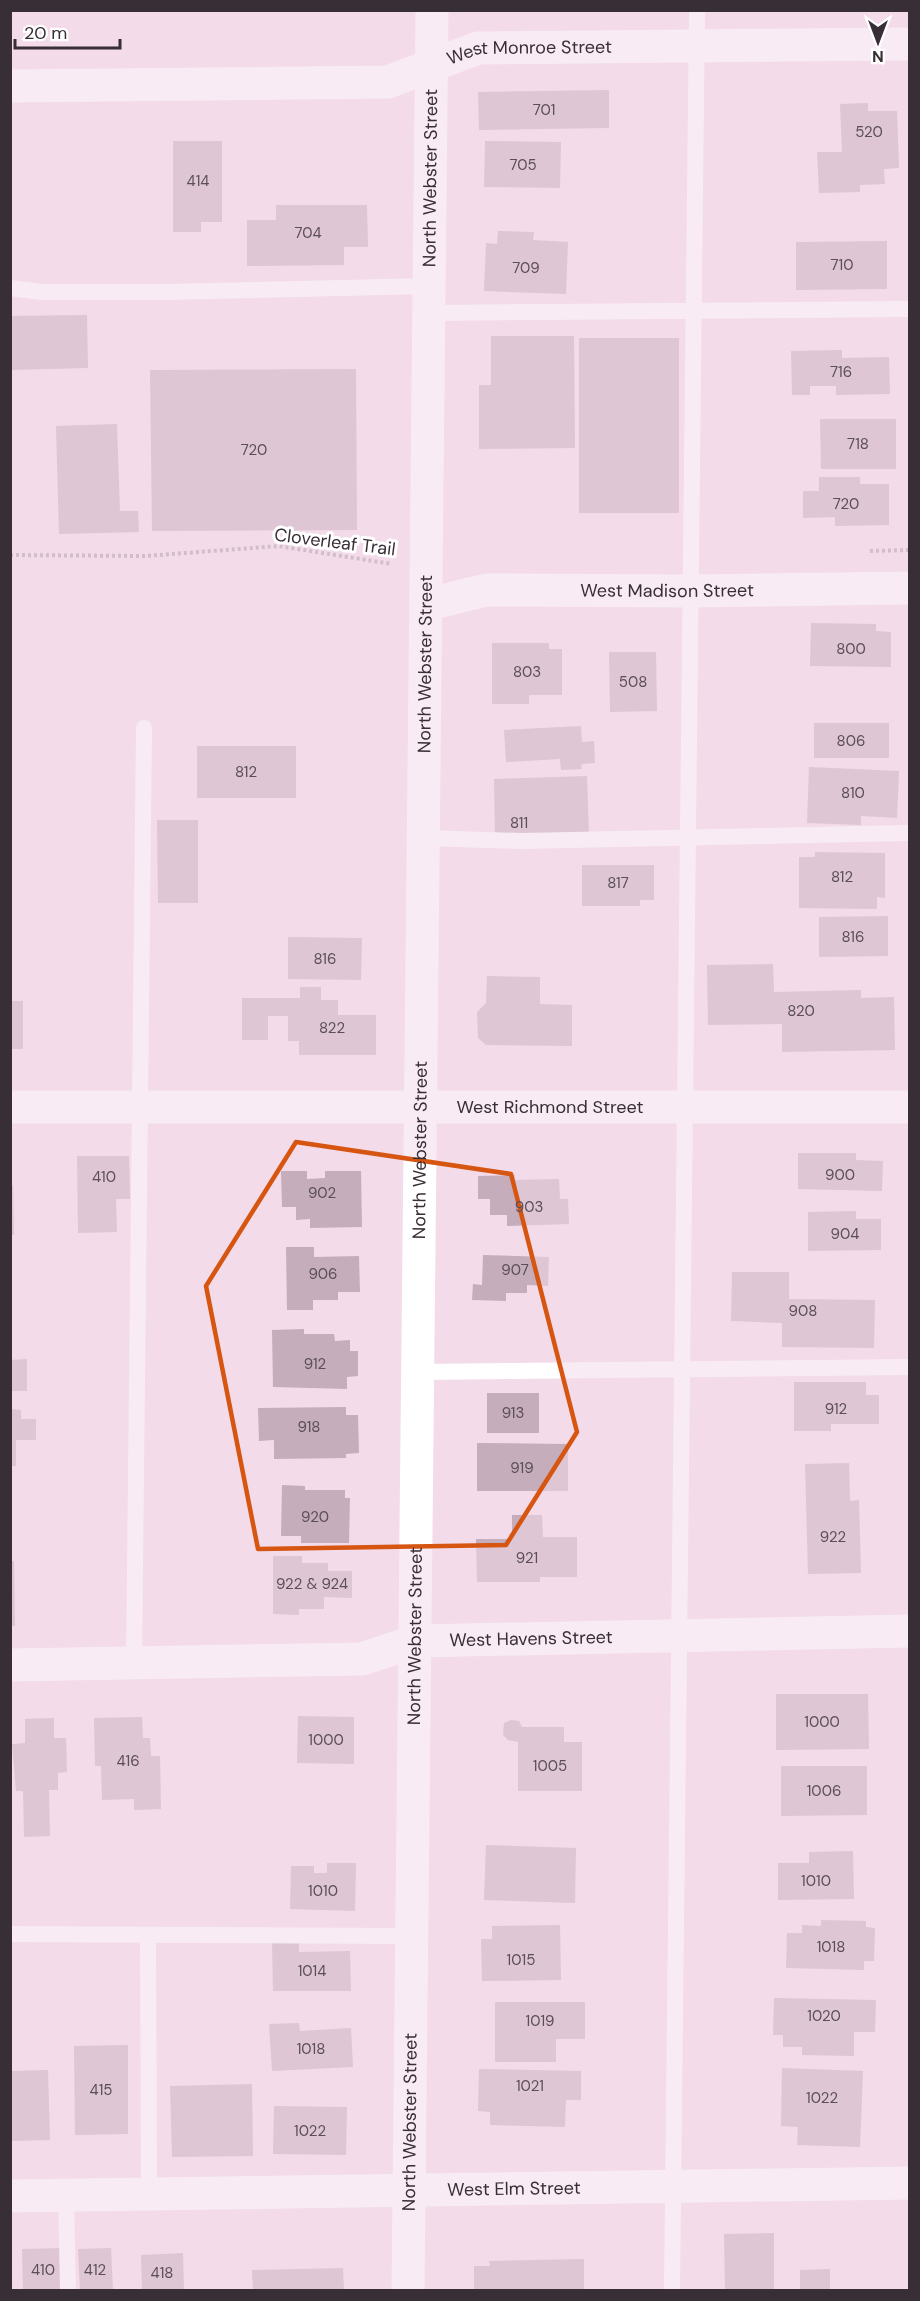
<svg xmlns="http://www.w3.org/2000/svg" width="920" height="2301" viewBox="0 0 920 2301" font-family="'DM Sans',sans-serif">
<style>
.building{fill:#c5adbc}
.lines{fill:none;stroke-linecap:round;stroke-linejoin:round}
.path{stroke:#ac9aa6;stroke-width:4;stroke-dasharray:3 3;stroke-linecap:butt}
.service{stroke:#fff;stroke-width:16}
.minor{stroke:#fff;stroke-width:33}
.marked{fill:none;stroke:#d65510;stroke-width:4.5;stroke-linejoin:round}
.labels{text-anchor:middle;stroke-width:6;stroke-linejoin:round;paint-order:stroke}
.number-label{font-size:15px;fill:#5b4e57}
.street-label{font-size:18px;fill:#382e35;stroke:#fff}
</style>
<rect width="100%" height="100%" fill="#f3dbea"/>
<path class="building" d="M609,90V128L479,130L478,92Z
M868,103V111H897L899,168L884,169L885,184L860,185V192L819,193L817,152H842L840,104Z
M173,141H222V222H201V232H173Z
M485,141L561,142L560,188L484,187Z
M276,205H367L368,247H344V265L247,266V220H276Z
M498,231L534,232L533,240L568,242L566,294L484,291L486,243L497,244Z
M887,241V289L796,290V242Z
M87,315L88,368L10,370V316Z
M491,336H574L575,448L479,449V385H491Z
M579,338H679V513H579Z
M842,350V358L889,357L890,394L836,395V386H810V395H792L791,351Z
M356,369L357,530L152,531L150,370Z
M820,419H896V469H821Z
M117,424L120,511H138L139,532L59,534L56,426Z
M819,477H860V484H889V525L835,526V517L803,518V491H819Z
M811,623L876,624V631L891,632V667L810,666Z
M492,643H549V649H562V695H529V704H492Z
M609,652H656L657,711L610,712Z
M814,723H889V758H814Z
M581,726L582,742L594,741L595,763L581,764L582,769L561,770L560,759L506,762L504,730Z
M197,746H296V798H197Z
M809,767L899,771L897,818L861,816V825L807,823Z
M587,776L589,834L495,838L494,779Z
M157,820H198V903H158Z
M815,852L885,853V898L877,897V909L799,908V857H815Z
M582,865H654V900H640V906H582Z
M888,916V956L819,957V917Z
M288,937L362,938L361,980L288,979Z
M773,964L774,992L861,990V998L894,997L895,1050L782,1052V1024L708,1025L707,965Z
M487,976L540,977V1004L572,1005V1046L486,1045L478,1038L477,1012L486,1003Z
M300,987H321V1000H338V1015H376V1055H299V1041H288V1016H268V1040H242V998H300Z
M10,1001H23V1049H10Z
M798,1153H856V1160L883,1161L882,1191L798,1189Z
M77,1156H129L130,1199H116L117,1232L78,1233Z
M281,1171H307V1179L325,1178V1171H361L362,1227L310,1228V1219L296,1220V1207H282Z
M515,1175V1180L559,1179L560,1199H568L569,1224L507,1226V1215H490V1199H478V1176Z
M10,1185H13L14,1235H10Z
M856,1211V1219H881V1250L808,1251V1212Z
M286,1247H314V1257L359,1256L360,1292H338V1300H313V1310H287Z
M483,1255L549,1257L548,1286L527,1285V1293H506V1301L472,1300L473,1284L482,1285Z
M732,1272H789V1299L875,1300L874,1348L782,1347V1323L731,1321Z
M304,1329V1334H334L335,1341L350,1340V1351H358V1376L347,1377V1389L273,1387L272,1330Z
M27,1359V1391H10V1360Z
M794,1382H866V1395H879V1424H831V1431H794Z
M487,1393H539V1433H487Z
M346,1407V1415H358L359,1453L346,1454V1458L274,1459V1440L259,1441L258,1408Z
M10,1409L21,1410V1419H36V1440H16V1466H10Z
M477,1443L568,1444V1491H477Z
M849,1463L850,1501L859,1500L861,1573L808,1574L805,1464Z
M282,1485L305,1486V1490H345V1498H350L349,1543H301V1536H281Z
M512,1515H542L543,1537H577V1577H540V1582H477L476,1539H512Z
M273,1556H302V1563H328V1571H352V1598L324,1597V1609H299V1615L273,1614Z
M10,1561H14L15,1626H10Z
M776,1694H868L869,1749L776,1750Z
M298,1716L354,1717V1764L297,1763Z
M142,1717L143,1738H150L151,1756H160L161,1809L134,1810V1799L102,1800L101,1766H95L94,1718Z
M54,1718V1738H66L67,1772L58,1773V1790H49L50,1836L24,1837L23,1791H16L12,1744L25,1743V1719Z
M511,1720L519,1721L522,1727H564V1742H582V1791H518V1742L508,1740L503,1735L504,1723Z
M781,1766H867V1815L781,1816Z
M486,1845L576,1848L575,1903L484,1900Z
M853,1851L854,1899L778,1900V1863H809V1852Z
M327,1863H356L355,1911L290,1909L291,1866H314V1873H327Z
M821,1920L866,1921V1927L875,1928L874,1961H864V1970L786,1968L787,1933H802V1925L821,1926Z
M560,1925L561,1980L482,1981L481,1939H492V1926Z
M272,1942H299V1952L350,1951L351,1991H273Z
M774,1998L876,2000L875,2032H854V2056L802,2055V2047H783V2035H773Z
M495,2002H585V2039H556V2062H495Z
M299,2023L300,2031L351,2028L353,2067L272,2071L269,2024Z
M128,2045V2134L75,2135L74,2046Z
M782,2068L863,2071L860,2147L797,2145L798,2127L781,2126Z
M479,2069L581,2071V2100H566L565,2127L490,2125V2112L478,2111Z
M48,2070L50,2140L10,2141V2071Z
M252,2084L253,2156L172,2157L170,2086Z
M274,2106L347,2107L346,2155L273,2154Z
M774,2233V2290H725L724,2234Z
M63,2248L64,2290H23L22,2249Z
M111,2248L113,2290H80L78,2249Z
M183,2253L184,2290H142L141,2255Z
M584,2259V2290H474V2266H490L489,2261Z
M343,2268L344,2290H253L252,2270Z
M830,2269V2290H800V2270Z"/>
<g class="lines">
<path class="path" d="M870,551L910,550
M10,555L145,556L279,546L392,564"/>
<path class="service" d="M10,288L42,292H165L428,286
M428,313L910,309
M424,838L522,841L910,833
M420,1372L910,1367
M134,1662L144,728
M10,1934L412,1936
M148,1935L149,2194
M66,2196L68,2290
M672,2290L697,10"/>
<g class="minor">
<path id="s1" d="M10,86L388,82L478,48L910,44"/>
<path id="s2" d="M426,605L486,590L691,591L910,588"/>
<path id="s3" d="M10,1107H910"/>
<path id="s4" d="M10,1665L362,1659L416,1641L910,1631"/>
<path id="s5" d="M10,2196L910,2183"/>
<path id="s6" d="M408,2290L432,10"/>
</g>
</g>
<path d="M0 0H920V2301H0ZM296,1142L511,1174L577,1432L506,1545L258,1549L206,1286Z" fill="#f3dbea" fill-opacity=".55" fill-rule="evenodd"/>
<path class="marked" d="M296,1142L511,1174L577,1432L506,1545L258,1549L206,1286Z"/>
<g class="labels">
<g class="number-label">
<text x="544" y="115">701</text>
<text x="869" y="137">520</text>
<text x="523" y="170">705</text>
<text x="198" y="186">414</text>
<text x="308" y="238">704</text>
<text x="842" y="270">710</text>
<text x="526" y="273">709</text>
<text x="841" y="377">716</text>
<text x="858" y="449">718</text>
<text x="254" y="455">720</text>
<text x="846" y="509">720</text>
<text x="851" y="654">800</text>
<text x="527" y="677">803</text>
<text x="633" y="687">508</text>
<text x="851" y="746">806</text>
<text x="246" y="777">812</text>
<text x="853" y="798">810</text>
<text x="519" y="828">811</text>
<text x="842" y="882">812</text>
<text x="618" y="888">817</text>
<text x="853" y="942">816</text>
<text x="325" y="964">816</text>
<text x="801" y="1016">820</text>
<text x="332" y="1033">822</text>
<text x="840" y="1180">900</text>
<text x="104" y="1182">410</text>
<text x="322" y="1198">902</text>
<text x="529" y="1212">903</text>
<text x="845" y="1239">904</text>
<text x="515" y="1275">907</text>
<text x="323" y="1279">906</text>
<text x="803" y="1316">908</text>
<text x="315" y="1369">912</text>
<text x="836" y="1414">912</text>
<text x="513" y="1418">913</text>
<text x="309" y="1432">918</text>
<text x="522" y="1473">919</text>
<text x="315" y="1522">920</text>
<text x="833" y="1542">922</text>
<text x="527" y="1563">921</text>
<text x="312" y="1589">922 &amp; 924</text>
<text x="822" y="1727">1000</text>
<text x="326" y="1745">1000</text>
<text x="128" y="1766">416</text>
<text x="550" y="1771">1005</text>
<text x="824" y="1796">1006</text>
<text x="816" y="1886">1010</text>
<text x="323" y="1896">1010</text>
<text x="831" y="1952">1018</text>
<text x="521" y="1965">1015</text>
<text x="312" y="1976">1014</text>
<text x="824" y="2021">1020</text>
<text x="540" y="2026">1019</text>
<text x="311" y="2054">1018</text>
<text x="530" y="2091">1021</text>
<text x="101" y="2095">415</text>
<text x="822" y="2103">1022</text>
<text x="310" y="2136">1022</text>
<text x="43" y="2275">410</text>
<text x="95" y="2275">412</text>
<text x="162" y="2278">418</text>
</g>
<g class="street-label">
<text dy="6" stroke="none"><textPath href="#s1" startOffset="525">West Monroe Street</textPath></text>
<text dy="6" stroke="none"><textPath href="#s6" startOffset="2112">North Webster Street</textPath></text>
<text transform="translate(335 542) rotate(7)" y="6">Cloverleaf Trail</text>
<text dy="6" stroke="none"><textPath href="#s2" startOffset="243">West Madison Street</textPath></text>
<text dy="6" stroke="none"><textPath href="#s6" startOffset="1626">North Webster Street</textPath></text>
<text dy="6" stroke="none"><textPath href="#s3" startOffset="540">West Richmond Street</textPath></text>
<text dy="6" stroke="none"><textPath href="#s6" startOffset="1140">North Webster Street</textPath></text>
<text dy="6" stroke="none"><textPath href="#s6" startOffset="654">North Webster Street</textPath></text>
<text dy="6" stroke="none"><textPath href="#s4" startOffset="524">West Havens Street</textPath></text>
<text dy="6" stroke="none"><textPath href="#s6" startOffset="168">North Webster Street</textPath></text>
<text dy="6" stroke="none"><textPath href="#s5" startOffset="504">West Elm Street</textPath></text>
</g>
</g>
<rect width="920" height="2301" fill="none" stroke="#382e35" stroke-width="24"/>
<g transform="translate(878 42) rotate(180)" stroke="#ffffff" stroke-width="4.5" paint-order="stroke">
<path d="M0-4.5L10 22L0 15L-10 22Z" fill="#382e35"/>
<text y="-9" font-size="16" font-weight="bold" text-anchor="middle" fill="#382e35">N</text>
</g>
<path d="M15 39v9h105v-9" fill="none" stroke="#382e35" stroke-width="3"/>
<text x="24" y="39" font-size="18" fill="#382e35" stroke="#ffffff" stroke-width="4.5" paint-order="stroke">20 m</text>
</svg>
